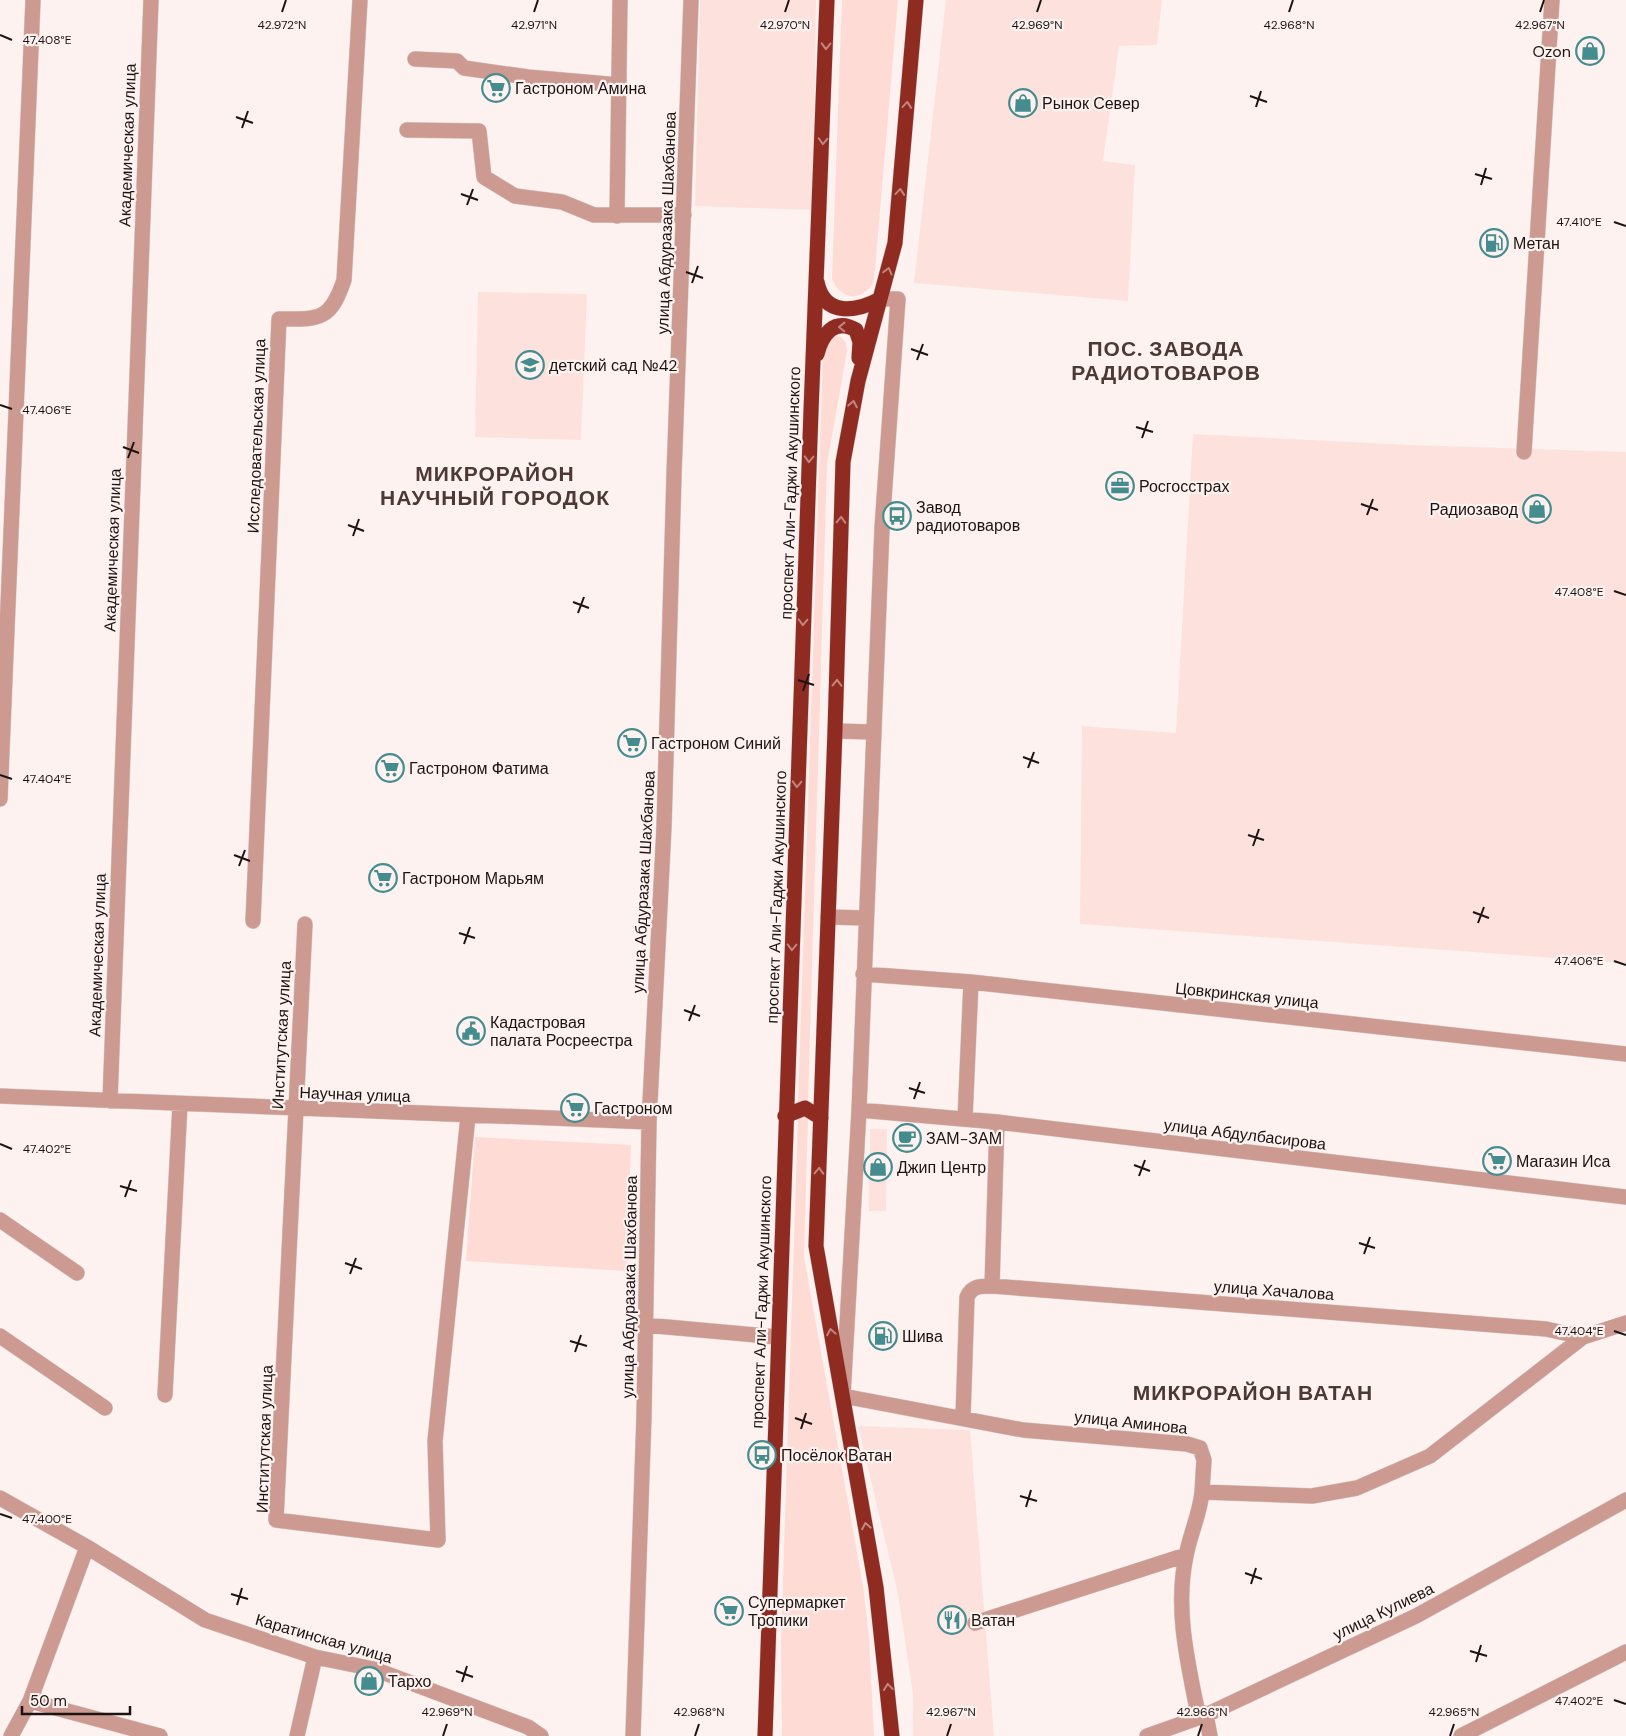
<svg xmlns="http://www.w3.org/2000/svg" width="1626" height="1736" viewBox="0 0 1626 1736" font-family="'DM Sans',sans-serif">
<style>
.built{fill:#fde1dc}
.green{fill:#fedbd5}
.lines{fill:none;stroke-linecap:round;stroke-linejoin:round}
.minor-casing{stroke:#d9cecc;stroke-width:16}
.highway-casing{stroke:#d9cecc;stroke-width:16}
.minor{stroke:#cd9a92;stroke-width:15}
.highway{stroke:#902b21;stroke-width:15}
.oneway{stroke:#c1857e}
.ticks{fill:none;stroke:#1d1412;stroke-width:2}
.labels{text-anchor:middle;stroke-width:4.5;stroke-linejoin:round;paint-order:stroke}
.poi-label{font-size:16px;fill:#1d1412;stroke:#fdf2f0;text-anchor:start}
.street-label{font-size:16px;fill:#1d1412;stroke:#fdf2f0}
.district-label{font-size:21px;font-weight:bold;letter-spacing:1px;fill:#4c3835;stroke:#fdf2f0}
.ticks-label{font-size:12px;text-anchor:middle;fill:#1d1412;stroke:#fdf2f0;stroke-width:4.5;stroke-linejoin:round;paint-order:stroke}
</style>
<rect width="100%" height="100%" fill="#fdf2f0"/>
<path class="built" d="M700,0H816L813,210L695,206Z
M946,0H1162L1157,45L1119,46L1103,161L1135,165L1128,301L914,283Z
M478,292L587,294L581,440L475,437Z
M1193,434L1410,445L1626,452V963L1080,924L1082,726L1176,733Z
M870,1129H887L886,1211H869Z
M858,1426L970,1430L994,1736H913V1694L898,1594Z"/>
<path class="green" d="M842,0H898L874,281C863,302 841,301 832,279Z
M836,336L841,337L846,343L847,351L827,464L808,1102H798L823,354L831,338Z
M798,1116H808L804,1257L863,1586L869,1637L874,1736H782L781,1643Z
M475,1137L631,1145L626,1271L466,1261Z"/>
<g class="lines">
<defs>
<path id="minor" d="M415,59L457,61L464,68L528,77L619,85
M407,130L479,131L484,177L515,196L562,202L594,215H684
M617,216L620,0
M880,299H898L882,528L859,1110L843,1396L1023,1430L1187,1444L1200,1448L1204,1460L1202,1492L1312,1496L1357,1488L1430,1456L1583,1337L1626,1323
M1524,452L1552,0
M835,731L873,732
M0,799L33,0
M828,917L865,918
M253,921L279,319C318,319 330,322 344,280L360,0
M305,924L276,1520L438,1540L435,1441L468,1116
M863,974L971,982L1626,1054
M0,1096L649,1122
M110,1101L151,0
M859,1110L997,1122L1626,1197
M965,1119L971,982
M0,1220L77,1273
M992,1286L997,1122
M645,1325L777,1337
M0,1336L105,1408
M165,1395L180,1104
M963,1417L967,1297C972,1286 980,1286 992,1286L1546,1329L1583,1337
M1202,1492C1200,1514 1190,1534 1186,1556C1175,1608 1187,1659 1197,1709L1206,1715L1210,1736
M0,1498L87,1547L205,1620L315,1657L374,1669L528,1727L541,1736
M975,1623L1186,1555
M30,1701L160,1736
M11,1736L30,1701L87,1547
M297,1736L315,1657
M633,1736L644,1416L649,1122L664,827L674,475L691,0
M1147,1736L1206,1715L1416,1616L1626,1500
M1461,1736L1626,1652"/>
<path id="highway" d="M817,282C824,317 856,312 880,299
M817,354C822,335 834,317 856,330L860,342L859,358
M785,1116L805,1108L821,1118
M765,1736L811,411L827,0
M892,1736L876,1587L816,1246L835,731L843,462L858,381L895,243L916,0"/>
</defs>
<use href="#minor" class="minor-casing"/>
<use href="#highway" class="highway-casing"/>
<use href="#minor" class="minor"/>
<use href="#highway" class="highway"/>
</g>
<defs><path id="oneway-chevron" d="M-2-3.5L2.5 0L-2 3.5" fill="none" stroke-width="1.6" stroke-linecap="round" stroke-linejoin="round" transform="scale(1.25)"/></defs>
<g class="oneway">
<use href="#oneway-chevron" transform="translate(826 46) rotate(91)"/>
<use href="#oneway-chevron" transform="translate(907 105) rotate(-85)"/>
<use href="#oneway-chevron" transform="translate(823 141) rotate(93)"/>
<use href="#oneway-chevron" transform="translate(900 192) rotate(-85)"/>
<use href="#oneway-chevron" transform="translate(888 271) rotate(-75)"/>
<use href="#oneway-chevron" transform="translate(842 327) rotate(-179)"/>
<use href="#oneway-chevron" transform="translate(853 404) rotate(-79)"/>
<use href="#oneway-chevron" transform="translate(809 459) rotate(92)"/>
<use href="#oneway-chevron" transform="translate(841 520) rotate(-88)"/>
<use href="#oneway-chevron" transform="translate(803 622) rotate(92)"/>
<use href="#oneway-chevron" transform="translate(837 683) rotate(-89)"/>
<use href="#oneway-chevron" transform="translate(797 784) rotate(92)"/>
<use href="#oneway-chevron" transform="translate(792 947) rotate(92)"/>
<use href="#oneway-chevron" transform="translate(819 1171) rotate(-88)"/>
<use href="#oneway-chevron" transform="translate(831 1332) rotate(-100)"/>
<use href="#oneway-chevron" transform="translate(866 1526) rotate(-100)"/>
<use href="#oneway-chevron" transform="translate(888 1687) rotate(-97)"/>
</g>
<path class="ticks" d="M282,12L286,0M534,12L538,0M785,12L789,0M1037,12L1041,0M1289,12L1293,0M1540,12L1544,0M0,35L12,40M1250,96L1267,102M1256,107L1261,91M236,117L253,123M242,128L248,111M1475,174L1492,179M1481,185L1486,168M461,194L478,200M467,205L473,189M1614,222L1626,226M686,272L703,278M692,283L698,266M911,349L928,355M917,360L923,344M0,405L12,409M1136,427L1153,432M1142,438L1148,421M123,447L139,453M128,458L134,442M1361,504L1378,510M1367,515L1373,499M348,525L364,531M353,536L359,519M1614,591L1626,595M573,602L589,608M578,613L584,597M798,680L814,685M803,691L809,674M1023,757L1039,763M1028,768L1034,752M0,775L12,779M1248,835L1264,840M1253,846L1259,829M234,855L250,861M239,866L245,850M1473,912L1489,918M1478,923L1484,907M459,933L475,938M464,944L470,927M1614,961L1626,965M684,1010L700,1016M689,1021L695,1005M909,1088L925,1093M914,1099L920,1082M0,1144L12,1149M1134,1165L1150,1171M1139,1176L1145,1160M120,1186L137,1191M125,1197L131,1180M1359,1243L1375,1248M1364,1254L1370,1237M345,1263L362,1269M350,1274L356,1258M1614,1331L1626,1335M570,1341L587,1346M575,1352L581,1335M795,1418L812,1424M801,1429L806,1413M1020,1496L1037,1501M1026,1507L1031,1490M0,1514L12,1518M1245,1573L1262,1579M1251,1584L1256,1568M231,1594L248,1599M237,1605L242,1588M1470,1651L1487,1656M1476,1662L1481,1645M456,1671L473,1677M462,1682L467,1666M1614,1700L1626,1704M443,1736L447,1724M695,1736L699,1724M947,1736L951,1724M1198,1736L1202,1724M1450,1736L1454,1724"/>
<defs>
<symbol id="shop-ring" viewBox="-11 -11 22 22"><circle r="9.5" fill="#fdf2f0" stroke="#448c8d" stroke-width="1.5"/><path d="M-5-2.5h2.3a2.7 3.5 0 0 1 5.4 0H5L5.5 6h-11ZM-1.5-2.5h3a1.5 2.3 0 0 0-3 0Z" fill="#448c8d"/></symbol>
<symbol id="supermarket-ring" viewBox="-11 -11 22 22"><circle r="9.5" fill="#fdf2f0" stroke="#448c8d" stroke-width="1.5"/><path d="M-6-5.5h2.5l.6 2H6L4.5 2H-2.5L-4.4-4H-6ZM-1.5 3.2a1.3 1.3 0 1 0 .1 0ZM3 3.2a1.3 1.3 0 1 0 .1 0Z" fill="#448c8d"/></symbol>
<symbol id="fuel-ring" viewBox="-11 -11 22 22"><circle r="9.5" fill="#fdf2f0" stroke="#448c8d" stroke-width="1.5"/><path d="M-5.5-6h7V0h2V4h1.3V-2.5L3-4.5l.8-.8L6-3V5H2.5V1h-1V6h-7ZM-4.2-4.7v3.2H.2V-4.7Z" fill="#448c8d"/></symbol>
<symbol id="school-ring" viewBox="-11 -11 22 22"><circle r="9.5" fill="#fdf2f0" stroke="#448c8d" stroke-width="1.5"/><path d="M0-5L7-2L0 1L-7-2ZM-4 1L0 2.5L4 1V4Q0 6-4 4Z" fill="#448c8d"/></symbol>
<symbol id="office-ring" viewBox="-11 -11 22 22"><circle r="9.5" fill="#fdf2f0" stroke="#448c8d" stroke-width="1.5"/><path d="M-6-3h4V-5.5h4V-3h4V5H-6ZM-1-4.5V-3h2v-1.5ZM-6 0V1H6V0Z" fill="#448c8d"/></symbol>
<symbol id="bus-ring" viewBox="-11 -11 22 22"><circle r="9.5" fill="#fdf2f0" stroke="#448c8d" stroke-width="1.5"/><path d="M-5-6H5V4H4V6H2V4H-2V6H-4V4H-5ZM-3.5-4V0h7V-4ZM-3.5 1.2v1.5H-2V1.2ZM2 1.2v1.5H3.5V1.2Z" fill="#448c8d"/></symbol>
<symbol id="civic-ring" viewBox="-11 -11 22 22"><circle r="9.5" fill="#fdf2f0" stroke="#448c8d" stroke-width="1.5"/><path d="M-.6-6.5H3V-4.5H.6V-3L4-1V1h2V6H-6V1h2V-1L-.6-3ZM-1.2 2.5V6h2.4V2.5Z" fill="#448c8d"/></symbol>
<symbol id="cafe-ring" viewBox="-11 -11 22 22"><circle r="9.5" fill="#fdf2f0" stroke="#448c8d" stroke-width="1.5"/><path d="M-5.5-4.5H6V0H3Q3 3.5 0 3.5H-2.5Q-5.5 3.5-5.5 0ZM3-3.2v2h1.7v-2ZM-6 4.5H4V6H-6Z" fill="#448c8d"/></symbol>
<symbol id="restaurant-ring" viewBox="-11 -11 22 22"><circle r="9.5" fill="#fdf2f0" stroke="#448c8d" stroke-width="1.5"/><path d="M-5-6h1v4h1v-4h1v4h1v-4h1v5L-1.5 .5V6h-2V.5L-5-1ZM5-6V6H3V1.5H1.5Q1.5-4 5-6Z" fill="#448c8d"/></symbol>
</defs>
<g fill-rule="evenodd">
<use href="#shop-ring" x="1574" y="35" width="32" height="32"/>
<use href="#supermarket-ring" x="480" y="72" width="32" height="32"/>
<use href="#shop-ring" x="1007" y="87" width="32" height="32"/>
<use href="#fuel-ring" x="1478" y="227" width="32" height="32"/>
<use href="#school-ring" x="514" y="349" width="32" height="32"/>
<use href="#office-ring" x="1104" y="470" width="32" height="32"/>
<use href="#shop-ring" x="1521" y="493" width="32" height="32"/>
<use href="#bus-ring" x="881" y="500" width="32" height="32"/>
<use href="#supermarket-ring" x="616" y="727" width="32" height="32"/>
<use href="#supermarket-ring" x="374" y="752" width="32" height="32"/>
<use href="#supermarket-ring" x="367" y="862" width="32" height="32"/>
<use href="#civic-ring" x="455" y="1015" width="32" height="32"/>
<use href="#supermarket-ring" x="559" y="1092" width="32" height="32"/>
<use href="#cafe-ring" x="891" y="1122" width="32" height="32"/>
<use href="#supermarket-ring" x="1481" y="1145" width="32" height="32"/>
<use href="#shop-ring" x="862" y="1151" width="32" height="32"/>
<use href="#fuel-ring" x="867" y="1320" width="32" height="32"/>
<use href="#bus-ring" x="746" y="1439" width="32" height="32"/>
<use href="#supermarket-ring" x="713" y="1595" width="32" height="32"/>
<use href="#restaurant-ring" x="936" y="1604" width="32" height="32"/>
<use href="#shop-ring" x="353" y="1665" width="32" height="32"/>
</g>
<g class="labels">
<g class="poi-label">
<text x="1571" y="57" text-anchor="end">Ozon</text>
<text x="515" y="94">Гастроном Амина</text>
<text x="1042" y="109">Рынок Север</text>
<text x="1513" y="249">Метан</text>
<text x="549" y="371">детский сад №42</text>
<text x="1139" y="492">Росгосстрах</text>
<text x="916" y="513">Завод<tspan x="916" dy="18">радиотоваров</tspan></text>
<text x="1518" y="515" text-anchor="end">Радиозавод</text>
<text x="651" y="749">Гастроном Синий</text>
<text x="409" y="774">Гастроном Фатима</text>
<text x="402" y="884">Гастроном Марьям</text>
<text x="490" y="1028">Кадастровая<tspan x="490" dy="18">палата Росреестра</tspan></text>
<text x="594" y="1114">Гастроном</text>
<text x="926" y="1144">ЗАМ-ЗАМ</text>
<text x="1516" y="1167">Магазин Иса</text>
<text x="897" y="1173">Джип Центр</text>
<text x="902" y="1342">Шива</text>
<text x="781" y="1461">Посёлок Ватан</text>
<text x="748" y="1608">Супермаркет<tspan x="748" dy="18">Тропики</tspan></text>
<text x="971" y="1626">Ватан</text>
<text x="388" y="1687">Тархо</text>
</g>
<g class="street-label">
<text transform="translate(127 145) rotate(-88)" y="6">Академическая улица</text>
<text transform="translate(666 223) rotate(-88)" y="6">улица Абдуразака Шахбанова</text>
<text transform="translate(256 436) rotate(-88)" y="6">Исследовательская улица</text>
<text transform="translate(790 493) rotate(-88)" y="6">проспект Али-Гаджи Акушинского</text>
<text transform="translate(112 550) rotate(-88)" y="6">Академическая улица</text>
<text transform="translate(643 882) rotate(-87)" y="6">улица Абдуразака Шахбанова</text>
<text transform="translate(776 897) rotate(-88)" y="6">проспект Али-Гаджи Акушинского</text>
<text transform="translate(97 955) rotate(-88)" y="6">Академическая улица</text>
<text transform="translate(1247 995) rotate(6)" y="6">Цовкринская улица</text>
<text transform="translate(281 1035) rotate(-87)" y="6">Институтская улица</text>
<text transform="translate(355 1094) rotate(2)" y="6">Научная улица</text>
<text transform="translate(1245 1134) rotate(7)" y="6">улица Абдулбасирова</text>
<text transform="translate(629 1287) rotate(-89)" y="6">улица Абдуразака Шахбанова</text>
<text transform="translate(1274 1290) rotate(4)" y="6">улица Хачалова</text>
<text transform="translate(761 1302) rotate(-88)" y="6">проспект Али-Гаджи Акушинского</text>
<text transform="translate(1131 1422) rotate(6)" y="6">улица Аминова</text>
<text transform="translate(264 1439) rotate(-88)" y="6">Институтская улица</text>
<text transform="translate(1383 1611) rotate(-26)" y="6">улица Кулиева</text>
<text transform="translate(324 1638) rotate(16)" y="6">Каратинская улица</text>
</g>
<g class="district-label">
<text x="1166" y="356">ПОС. ЗАВОДА<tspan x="1166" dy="24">РАДИОТОВАРОВ</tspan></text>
<text x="495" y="481">МИКРОРАЙОН<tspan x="495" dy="24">НАУЧНЫЙ ГОРОДОК</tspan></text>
<text x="1253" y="1400">МИКРОРАЙОН ВАТАН</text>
</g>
</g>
<g class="ticks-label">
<text x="282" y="29">42.972°N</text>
<text x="534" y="29">42.971°N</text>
<text x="785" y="29">42.970°N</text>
<text x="1037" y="29">42.969°N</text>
<text x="1289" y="29">42.968°N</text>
<text x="1540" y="29">42.967°N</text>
<text x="47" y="44">47.408°E</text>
<text x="1579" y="226">47.410°E</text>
<text x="47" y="414">47.406°E</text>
<text x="1579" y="596">47.408°E</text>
<text x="47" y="783">47.404°E</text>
<text x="1579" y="965">47.406°E</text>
<text x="47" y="1153">47.402°E</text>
<text x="1579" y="1335">47.404°E</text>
<text x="47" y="1523">47.400°E</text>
<text x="1579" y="1705">47.402°E</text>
<text x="447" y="1716">42.969°N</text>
<text x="699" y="1716">42.968°N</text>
<text x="951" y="1716">42.967°N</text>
<text x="1202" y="1716">42.966°N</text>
<text x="1454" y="1716">42.965°N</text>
</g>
<path d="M22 1706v8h108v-8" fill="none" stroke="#1d1412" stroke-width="2.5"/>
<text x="30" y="1706" font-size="15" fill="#1d1412" stroke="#fdf2f0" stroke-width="4" paint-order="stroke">50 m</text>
</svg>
